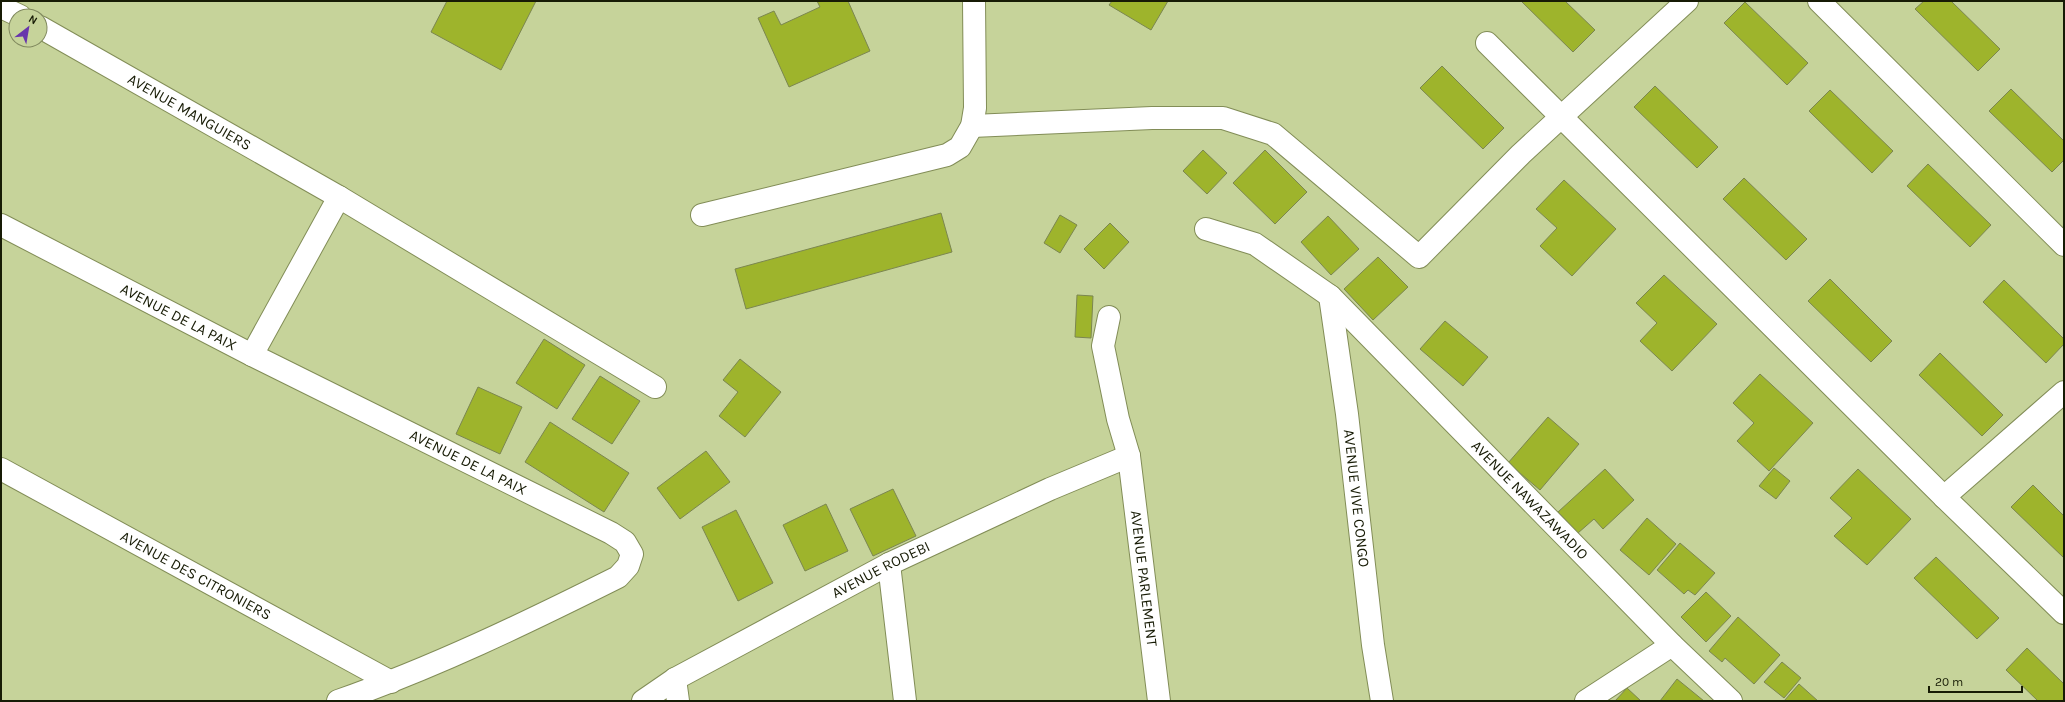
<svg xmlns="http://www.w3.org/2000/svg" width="2065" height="702" viewBox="0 0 2065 702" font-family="Karla,sans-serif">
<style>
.building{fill:#9eb42c;stroke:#7b8650}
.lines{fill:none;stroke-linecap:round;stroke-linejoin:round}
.minor-casing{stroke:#828d57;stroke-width:24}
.minor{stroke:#fff;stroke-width:22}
.labels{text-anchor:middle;stroke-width:3.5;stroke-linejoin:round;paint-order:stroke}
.street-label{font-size:15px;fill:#171b05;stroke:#c6d39a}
</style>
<rect width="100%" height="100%" fill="#c6d39a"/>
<path class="building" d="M447,1H536L501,70L431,32Z
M817,1H848L870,51L789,87L758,18L774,11L781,25L820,7Z
M1112,1H1168L1151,30L1109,5Z
M1521,1H1565L1595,30L1573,52Z
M1924,1H1951L2000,49L1978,71L1915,9Z
M1745,2L1808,63L1787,85L1724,23Z
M1442,66L1504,128L1483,149L1420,88Z
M1655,86L1718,147L1697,168L1634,107Z
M2011,89L2064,141V160L2052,172L1989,111Z
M1830,90L1893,151L1872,173L1809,111Z
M1203,150L1227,173L1207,194L1183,171Z
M1265,150L1307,192L1275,224L1233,183Z
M1928,164L1991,225L1970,247L1907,186Z
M1744,178L1807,239L1786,260L1723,199Z
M1564,180L1616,229L1572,276L1540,246L1557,228L1536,209Z
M941,213L952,252L746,309L735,269Z
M1060,215L1077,225L1060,253L1044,243Z
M1328,216L1359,249L1331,275L1301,242Z
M1110,223L1129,242L1104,269L1084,249Z
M1378,257L1408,287L1373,320L1344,289Z
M1664,275L1717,324L1672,371L1640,341L1657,323L1636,303Z
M1830,279L1892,341L1871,362L1808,301Z
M2004,280L2064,339V344L2046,363L1983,302Z
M1077,295L1093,296L1091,338L1075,337Z
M1445,321L1488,357L1463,386L1420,349Z
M544,339L585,365L557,409L516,383Z
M1940,353L2003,415L1982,436L1919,375Z
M740,359L781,392L745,437L719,416L738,392L723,380Z
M1760,374L1813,423L1769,471L1737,441L1754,423L1733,403Z
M600,376L640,401L612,444L572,419Z
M478,387L522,407L500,454L456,434Z
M1548,417L1579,444L1540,490L1508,463Z
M550,422L629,473L604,512L525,462Z
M706,451L730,482L680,519L657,488Z
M1774,468L1790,481L1776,499L1759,486Z
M1605,469L1634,500L1603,529L1594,519L1578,533L1558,512Z
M1858,469L1911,519L1867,565L1834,536L1852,518L1830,498Z
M2033,485L2064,516V558L2011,507Z
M893,489L916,536L873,556L850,509Z
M826,504L848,551L805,571L783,525Z
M736,510L773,583L738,601L702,527Z
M1647,518L1676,544L1649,575L1620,550Z
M1680,543L1715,573L1695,595L1688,590L1684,594L1657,570Z
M1936,557L1999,618L1977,639L1914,578Z
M1706,592L1731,616L1706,642L1681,617Z
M1738,617L1780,655L1754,684L1725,658L1722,662L1709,651Z
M2027,648L2064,684V701H2038L2006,670Z
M1782,662L1801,678L1784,698L1764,682Z
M1677,679L1704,701H1660Z
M1799,684L1818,701H1784Z
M1627,688L1641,701H1615Z"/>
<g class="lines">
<defs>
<g id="minor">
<path d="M1819,1L2064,245"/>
<path d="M1,7L20,16"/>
<path id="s1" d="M40,27L339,197L655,387"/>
<path d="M1487,43L1944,497L2064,613"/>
<path d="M972,126L1152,118H1223L1273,134L1419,257L1521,154L1687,1"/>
<path d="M702,215L947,155L960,147L972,126L975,108L974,1"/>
<path id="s2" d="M1,225L252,355L611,533L625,542L632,554L628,566L618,577C526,623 435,667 338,701"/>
<path id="s3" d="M1206,229L1255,244L1330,296L1672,645L1731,701"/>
<path id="s4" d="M1330,296L1347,414L1373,645L1382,701"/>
<path id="s5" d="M1109,317L1103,346L1118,419L1129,456L1159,701"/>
<path d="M252,355L339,197"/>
<path id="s6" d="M1,469L391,682"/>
<path d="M1944,497L2064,392"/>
<path d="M889,564L905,701"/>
<path d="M675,679L678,701"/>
<path id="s7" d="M643,701L675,679L889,564L1050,489L1129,456"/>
<path d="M1586,701L1672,645"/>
</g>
</defs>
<use href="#minor" class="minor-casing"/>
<use href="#minor" class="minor"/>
</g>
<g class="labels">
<g class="street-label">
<text dy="5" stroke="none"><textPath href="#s1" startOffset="172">AVENUE MANGUIERS</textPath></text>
<text dy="5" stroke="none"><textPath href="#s2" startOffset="200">AVENUE DE LA PAIX</textPath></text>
<text dy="5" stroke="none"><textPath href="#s2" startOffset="524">AVENUE DE LA PAIX</textPath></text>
<text dy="5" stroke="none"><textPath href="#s4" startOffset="204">AVENUE VIVE CONGO</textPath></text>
<text dy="5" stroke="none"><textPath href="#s3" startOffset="428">AVENUE NAWAZAWADIO</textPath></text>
<text dy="5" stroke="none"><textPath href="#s7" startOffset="272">AVENUE RODEBI</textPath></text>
<text dy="5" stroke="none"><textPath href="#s6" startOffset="222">AVENUE DES CITRONIERS</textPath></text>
<text dy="5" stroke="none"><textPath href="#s5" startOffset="266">AVENUE PARLEMENT</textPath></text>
</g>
</g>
<rect width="2065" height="702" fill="none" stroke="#171b05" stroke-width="4"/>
<g transform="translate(28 28) rotate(31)"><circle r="19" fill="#c6d39a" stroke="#80895e"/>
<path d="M0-3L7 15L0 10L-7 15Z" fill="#6835ac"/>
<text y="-6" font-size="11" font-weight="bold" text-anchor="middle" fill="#171b05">N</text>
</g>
<path d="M1929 686v6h93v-6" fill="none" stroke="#171b05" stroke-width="2"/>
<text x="1935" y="686" font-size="12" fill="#171b05" stroke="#c6d39a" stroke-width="3" paint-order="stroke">20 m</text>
</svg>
